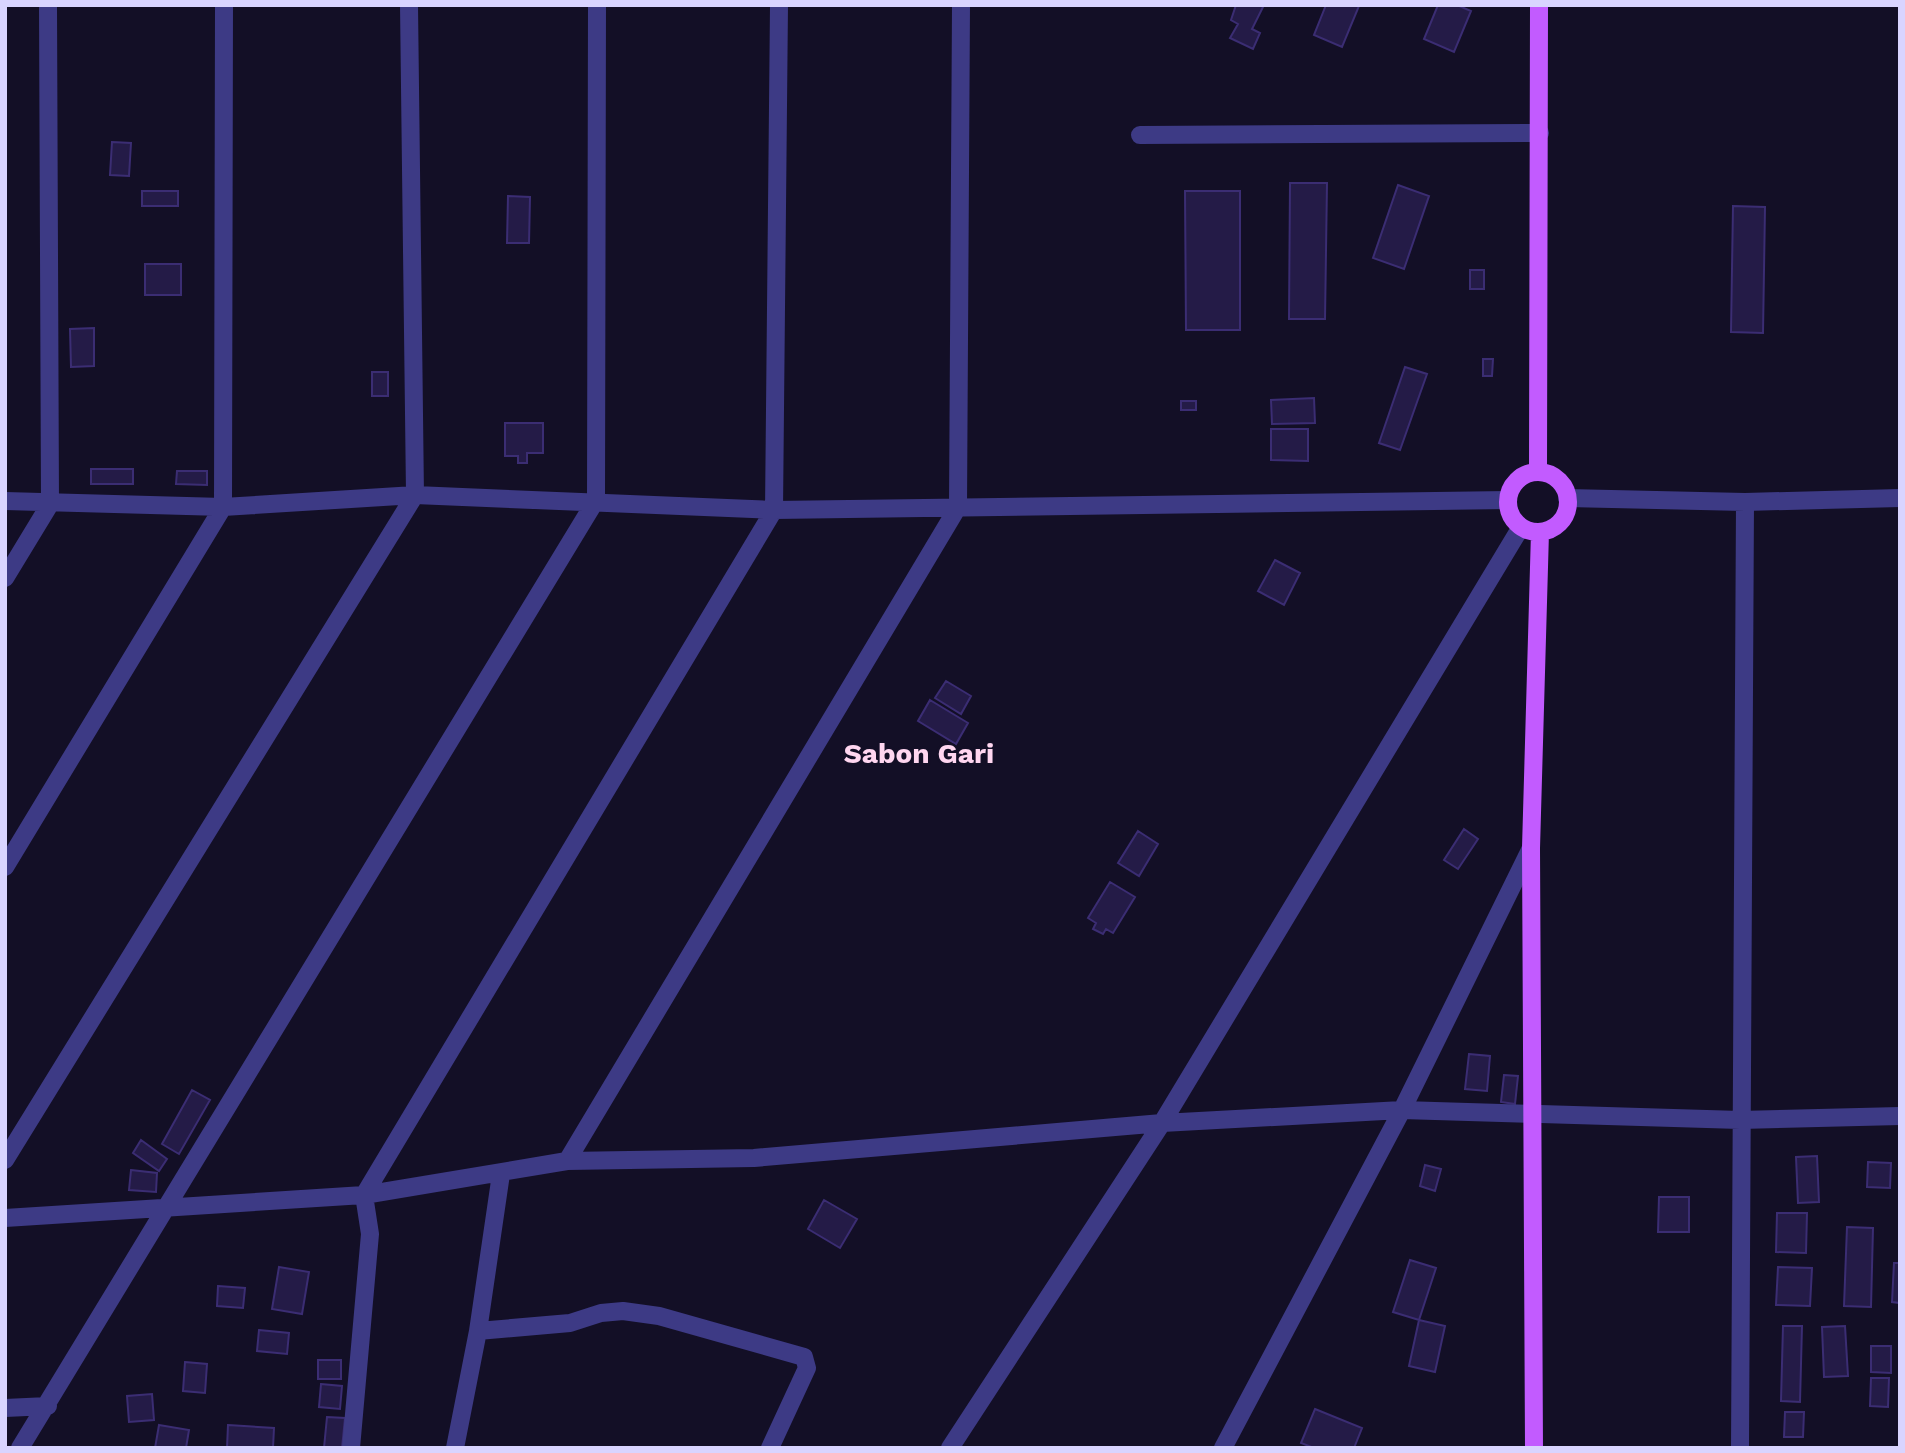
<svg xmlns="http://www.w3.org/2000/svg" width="1905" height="1453" viewBox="0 0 1905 1453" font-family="'Work Sans',sans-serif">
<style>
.building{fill:#241b47;stroke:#3b2d73;stroke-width:2}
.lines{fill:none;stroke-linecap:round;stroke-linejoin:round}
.minor{stroke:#3d3a85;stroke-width:18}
.major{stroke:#c25bff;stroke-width:18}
.labels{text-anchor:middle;stroke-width:5;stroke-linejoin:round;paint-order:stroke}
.quarter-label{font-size:28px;font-weight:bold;fill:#ffd6f0;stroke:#130f26}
</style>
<rect width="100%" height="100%" fill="#130f26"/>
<path class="building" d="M1236,5H1264L1252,29L1260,33L1253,49L1230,38L1238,24L1231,20Z
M1326,5L1359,6L1342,47L1314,35Z
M1438,5H1457L1471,11L1454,52L1424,39Z
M112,142L131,143L129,176L110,175Z
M1290,183H1327L1325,319H1289Z
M1398,185L1429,196L1404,269L1373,258Z
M142,191H178V206H142Z
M1185,191H1240V330H1186Z
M508,196L530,197L529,243H507Z
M1733,206L1765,207L1763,333L1731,332Z
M145,264H181V295H145Z
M1470,270H1484V289H1470Z
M94,328V366L71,367L70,329Z
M1483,359H1493L1492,376H1483Z
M1405,367L1427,374L1400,450L1379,443Z
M372,372H388V396H372Z
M1314,398L1315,423L1272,424L1271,400Z
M1181,401H1196V410H1181Z
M505,423H543V453H527V463H518V456H505Z
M1271,429H1308V461L1271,460Z
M91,469H133V484H91Z
M177,471H207V485L176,484Z
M1275,560L1300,573L1284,605L1258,591Z
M946,681L971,696L961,714L935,698Z
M930,700L968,723L956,744L918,721Z
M1464,829L1478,839L1458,869L1444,860Z
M1138,831L1158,844L1139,876L1118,863Z
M1110,882L1135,897L1113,933L1106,929L1103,934L1093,929L1096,923L1088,918Z
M1469,1054L1490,1056L1487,1091L1465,1089Z
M1504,1075L1518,1076L1515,1104L1501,1102Z
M192,1090L210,1100L179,1154L162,1144Z
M141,1140L167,1159L159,1171L133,1153Z
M1817,1156L1819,1202L1798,1203L1796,1157Z
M1868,1162L1891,1163L1890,1188L1867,1187Z
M1425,1165L1441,1169L1435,1191L1420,1186Z
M131,1170L157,1173L156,1192L129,1190Z
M1659,1197H1689V1232H1658Z
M824,1200L857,1219L840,1248L808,1229Z
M1777,1213H1807L1806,1253L1776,1252Z
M1847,1227L1873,1228L1871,1307L1844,1306Z
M1410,1260L1436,1268L1419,1320L1393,1312Z
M1894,1263H1900V1303L1892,1302Z
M279,1267L309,1272L302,1314L272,1309Z
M1778,1267L1812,1268L1810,1306L1776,1305Z
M218,1286L245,1288L243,1308L217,1306Z
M1419,1320L1445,1326L1435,1372L1409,1366Z
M1783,1326H1802L1800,1402L1781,1401Z
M1845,1326L1848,1376L1824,1377L1822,1327Z
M259,1330L289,1333L287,1354L257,1351Z
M1871,1346H1891V1373L1871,1372Z
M318,1360H341V1379H318Z
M185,1362L207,1364L205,1393L183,1391Z
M1871,1378H1889L1888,1407L1870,1406Z
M321,1384L342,1386L340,1409L319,1407Z
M152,1394L154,1420L129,1422L127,1396Z
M1315,1409L1362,1428L1354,1448H1314L1301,1443Z
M1785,1412H1804L1803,1437H1784Z
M327,1417L345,1418L342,1448H324Z
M159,1425L189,1430L186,1448H155Z
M228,1425L274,1428L273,1448H227Z"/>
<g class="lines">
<path class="minor" d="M1140,135L1540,133
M1567,498L1745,502L1900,498
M5,501L223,507L415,495L774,510L1508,500
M5,578L50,504L48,5
M5,867L223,507L224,5
M5,1160L415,495L409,5
M567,1161L958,507L961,5
M5,1218L364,1195L567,1161L754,1158L1162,1123L1402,1110L1740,1120L1900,1116
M478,1331L570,1323L601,1313L623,1311L659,1316L804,1357L807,1368L770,1448
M5,1408L48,1406
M20,1448L596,500L597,5
M351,1448L370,1234L364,1195L774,510L779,5
M455,1448L478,1331L501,1174
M950,1448L1162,1123L1521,527
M1223,1448L1402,1110L1531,848
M1740,1448L1745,502"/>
<path class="major" d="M1538,472L1539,5
M1508 502a30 30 0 1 1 60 0a30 30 0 1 1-60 0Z
M1534,1448L1531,848L1540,532"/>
</g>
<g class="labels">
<g class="quarter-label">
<text x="919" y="763">Sabon Gari</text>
</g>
</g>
<rect width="1905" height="1453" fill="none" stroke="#d9d4ff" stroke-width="14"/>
</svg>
